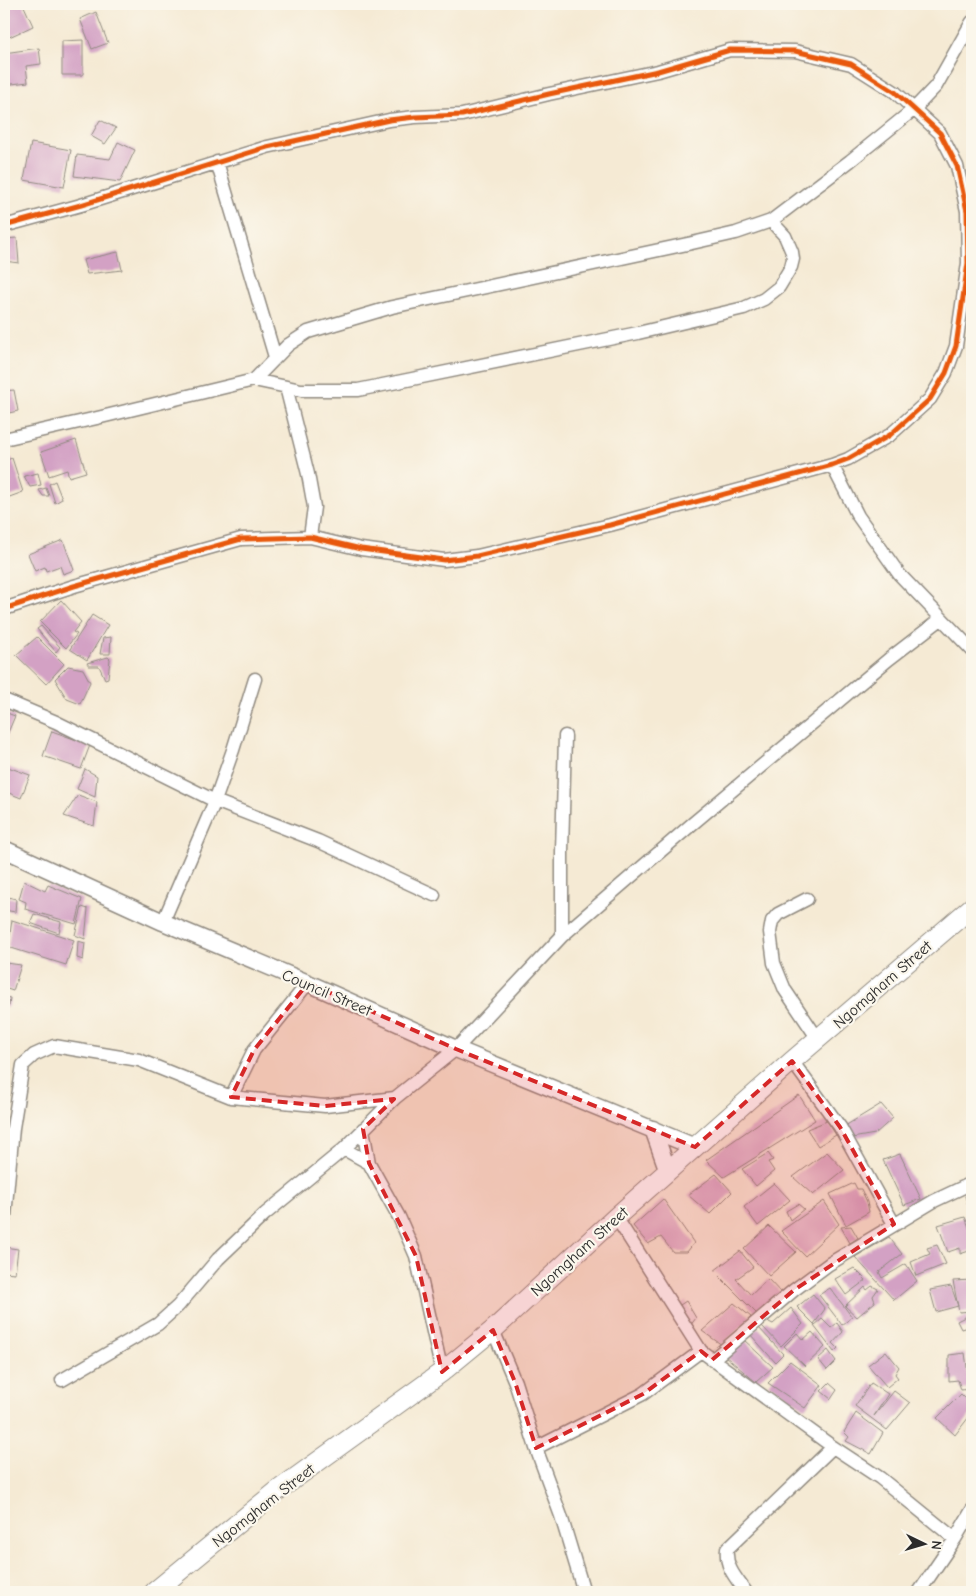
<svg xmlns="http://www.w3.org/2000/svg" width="976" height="1596" viewBox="0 0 976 1596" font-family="'Comic Neue',sans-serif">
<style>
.building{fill:#d3a1c4}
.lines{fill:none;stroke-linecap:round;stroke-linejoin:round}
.minor-casing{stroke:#908a80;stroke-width:15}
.tertiary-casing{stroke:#908a80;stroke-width:19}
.secondary-casing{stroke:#908a80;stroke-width:21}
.minor{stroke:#fff;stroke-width:12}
.tertiary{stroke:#fff;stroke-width:16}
.secondary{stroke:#fff;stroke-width:19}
.cycleway-casing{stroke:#fbf7ec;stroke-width:8}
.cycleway{stroke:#e8590c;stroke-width:5}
.marked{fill:#d62828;fill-opacity:0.2;stroke:#d62828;stroke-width:4;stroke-dasharray:10 6;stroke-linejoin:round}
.labels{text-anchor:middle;stroke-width:4.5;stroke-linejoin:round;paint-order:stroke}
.street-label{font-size:16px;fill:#2b2b2b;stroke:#fbf7ec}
</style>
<rect width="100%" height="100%" fill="#fbf7ec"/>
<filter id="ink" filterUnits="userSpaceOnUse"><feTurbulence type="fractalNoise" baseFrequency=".02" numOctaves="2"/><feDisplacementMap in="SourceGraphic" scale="10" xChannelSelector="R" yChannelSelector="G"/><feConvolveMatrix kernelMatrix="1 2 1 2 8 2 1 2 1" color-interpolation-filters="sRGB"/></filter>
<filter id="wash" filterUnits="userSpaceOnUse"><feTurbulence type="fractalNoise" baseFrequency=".0096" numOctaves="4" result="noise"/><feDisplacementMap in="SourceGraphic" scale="20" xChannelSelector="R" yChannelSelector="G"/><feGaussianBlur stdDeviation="1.12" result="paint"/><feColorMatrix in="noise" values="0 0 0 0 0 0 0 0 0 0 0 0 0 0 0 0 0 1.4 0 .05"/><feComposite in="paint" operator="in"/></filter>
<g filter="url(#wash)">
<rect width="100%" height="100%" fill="#f5ead4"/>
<g id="blocks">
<path class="building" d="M4,4H23L33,26L5,39L4,36Z
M96,12L108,43L92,49L80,19Z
M83,40V75H62V41Z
M39,48L41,64L26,66L28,82L4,85V53Z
M100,120L116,128L105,144L91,136Z
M118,142L135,150L120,182L74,176L77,155L110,159Z
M31,143L71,150L64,187L24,180Z
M17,238L19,263L4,261V239Z
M118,252L122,270L87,274L83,260Z
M4,363H5L7,373L4,374Z
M9,376L8,387L4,388V377Z
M14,390L18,411L4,414V391Z
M76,440L86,472L69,477L67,470L49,476L41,452Z
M12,458L23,492L4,499V461Z
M38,473L41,485L30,487L24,476Z
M55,481L62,499L55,503L49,484Z
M46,488L49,496H43L39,490Z
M63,540L74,570L63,574L60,566L46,571L45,567L35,571L28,554Z
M61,600L81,622L73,632L77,634L66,648L40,622Z
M92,615L108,625L87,660L70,649Z
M41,626L60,647L56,652L37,629Z
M37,637L64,664L46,684L16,655Z
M111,637L110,654H100L103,638Z
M108,657L110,659L108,678L105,679L99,666H89L87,663Z
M68,666L83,669L90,682L80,704L67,699L55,679Z
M4,712L15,716L4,742Z
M52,731L90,745L81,769L43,756Z
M5,766L30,775L21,798L4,791V770Z
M85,769L97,776L95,797L77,789Z
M78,795L97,802L94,826L64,816Z
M24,881L45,891L48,885L82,899L76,924L25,909L26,902L19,899Z
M4,896L16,899L15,912L4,910Z
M82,907L88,909L85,939L75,935Z
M34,914L61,922L59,933L30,923Z
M4,919L7,920L6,929H4Z
M12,920L74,940L66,965L8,947Z
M4,932L8,933L4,943Z
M78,941L85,943L83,960L77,958Z
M6,963L21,965L13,991L4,988V972Z
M4,997L10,998L9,1006L4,1009Z
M799,1095L815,1120L724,1177L706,1160Z
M881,1104L893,1118L875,1134L852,1138L845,1126Z
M827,1121L836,1135L818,1146L807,1129Z
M827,1152L844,1170L813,1195L793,1177Z
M768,1153L773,1160L768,1162L774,1171L756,1186L742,1169Z
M900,1154L921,1199L904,1205L883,1160Z
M716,1174L732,1192L710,1214L688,1195Z
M774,1183L790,1200L758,1226L744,1207Z
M854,1183L857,1189H861L867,1202L869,1212L846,1225L830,1194Z
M972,1194V1218L965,1196Z
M663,1199L694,1243L687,1252H673L661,1237L648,1244L633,1226Z
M824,1201L839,1224L805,1256L781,1231Z
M798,1204L804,1209L790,1220L786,1211Z
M965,1217L972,1235V1245H971L972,1250L960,1254V1248L948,1252L938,1225Z
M769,1226L796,1252L769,1276L744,1249Z
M851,1226L858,1238L850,1243L841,1227Z
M889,1237L902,1254L879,1272L882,1278L906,1264L917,1281L894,1300L855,1257Z
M937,1245L946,1264L916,1276L911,1262L930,1254L927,1248Z
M4,1247L18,1249L15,1273L4,1272Z
M740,1251L753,1267L736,1279L751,1295L768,1279L782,1294L758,1315L714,1271Z
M854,1268L866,1280L846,1295L835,1279Z
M972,1280V1311L959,1312L953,1281Z
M872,1286L878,1289L873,1296L875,1302L857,1317L845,1306L865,1287L867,1290Z
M951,1286L958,1306L936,1312L930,1290Z
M830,1288L852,1317L842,1325L819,1295Z
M813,1294L825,1309L814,1324L797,1307Z
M686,1301L696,1318L690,1326L677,1307Z
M734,1303L751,1317L722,1345L702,1331Z
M791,1308L803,1324L781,1346L762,1326L767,1321L773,1324Z
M967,1316L971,1326L961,1329L957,1321Z
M822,1319L831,1328L837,1323L843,1332L833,1343L838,1348L834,1352L814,1326Z
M759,1328L783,1354L775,1362L749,1333Z
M812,1332L825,1347L805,1366L784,1346L797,1333L803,1340Z
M743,1339L773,1367L756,1382L725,1356Z
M828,1350L836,1361L827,1370L818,1359Z
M886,1351L899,1367L895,1374L898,1378L887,1387L868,1365Z
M965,1353L970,1389L961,1390L958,1380L949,1381V1355Z
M970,1357H972V1380H971Z
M790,1361L822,1385L805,1408L768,1383Z
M829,1383L837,1390L831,1399L821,1391Z
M871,1383L888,1394L874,1416L894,1391L910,1403L887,1430L855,1406Z
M961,1394L972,1405V1413L955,1435L937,1418Z
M856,1413L883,1433L871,1454L846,1441L849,1437L844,1432Z"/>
</g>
</g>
<g filter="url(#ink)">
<use href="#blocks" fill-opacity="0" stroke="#908a80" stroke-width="1"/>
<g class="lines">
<defs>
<path id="minor" d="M217,162L275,357
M4,226L81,205L267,147L389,120L415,117L462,115L549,94L658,71L730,50L795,51L851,64L895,92L940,133L957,166L967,211L968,263L956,346L946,373L930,399L890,435L848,459L832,465L610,525L477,556L444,560L361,549L310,537L241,539L74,586L4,609
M254,380L288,345L308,332L392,307L692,243L736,233L771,221L850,161L913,110L936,86L972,22
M286,387L308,474L314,507L310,537
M4,439L97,418L254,380L301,390H358L638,333L744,308L764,299L779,287L791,267L793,259L792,252L785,236L771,221
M832,465L858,516L899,574L972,650
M4,700L56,722L215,801L318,841L434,895
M807,899L778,914L772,921L770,932L774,963L785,990L818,1039
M163,922L215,801L233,750L255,679
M562,936V852L565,736
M792,1061L840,1127L894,1224
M231,1097L254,1050L308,983
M363,1129L369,1163L399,1217L416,1256L442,1372
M344,1149L369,1163
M616,1217L701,1351L833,1447L880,1478L955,1539
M4,1219L5,1216L13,1128L23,1065L34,1055L54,1046L139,1060L231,1097L325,1106L395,1098
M493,1330L515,1382L536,1448L643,1394L701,1351
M712,1360L794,1290L829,1264L934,1201L972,1183
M62,1380L158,1324L178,1306L218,1259L265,1214L344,1149L395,1098L456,1049L562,936L691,825L889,659L941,619
M536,1448L561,1516L584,1592
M746,1592C736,1578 725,1567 727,1549L833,1447
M919,1592L955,1539L972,1510"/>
<path id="tertiary" d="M4,849L163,922L308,983L456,1049L695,1147
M653,1129L668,1171"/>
<path id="secondary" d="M154,1592L277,1491L442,1372L493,1330L616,1217L792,1061L972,907"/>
</defs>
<use href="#minor" class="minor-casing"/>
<use href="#tertiary" class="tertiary-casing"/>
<use href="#secondary" class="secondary-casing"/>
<use href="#minor" class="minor"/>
<use href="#tertiary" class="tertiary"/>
<use href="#secondary" class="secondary"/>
<defs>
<path id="cycleway" d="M4,226L81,205L267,147L389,120L415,117L462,115L549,94L658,71L730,50L795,51L851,64L895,92L940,133L957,166L967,211L968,263L956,346L946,373L930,399L890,435L848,459L832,465L610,525L477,556L444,560L361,549L310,537L241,539L74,586L4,609"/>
</defs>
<use href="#cycleway" class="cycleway-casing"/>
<use href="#cycleway" class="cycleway"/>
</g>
</g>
<path class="marked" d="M308,983L456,1049L695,1147L792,1061L840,1127L894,1224L794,1290L712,1360L701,1351L643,1394L536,1448L515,1382L493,1330L442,1372L416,1256L369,1163L363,1129L394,1099L325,1106L231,1097L254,1050Z"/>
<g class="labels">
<g class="street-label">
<text transform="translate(882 984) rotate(-41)" y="6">Ngomgham Street</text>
<text transform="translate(327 992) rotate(23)" y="6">Council Street</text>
<text transform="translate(579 1251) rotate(-42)" y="6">Ngomgham Street</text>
<text transform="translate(263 1505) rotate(-38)" y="6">Ngomgham Street</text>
</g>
</g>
<rect width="976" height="1596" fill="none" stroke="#fbf7ec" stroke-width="20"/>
<g transform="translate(924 1544) rotate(95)" stroke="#fbf7ec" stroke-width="4" paint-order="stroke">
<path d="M0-4L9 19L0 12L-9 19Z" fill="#2b2b2b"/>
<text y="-8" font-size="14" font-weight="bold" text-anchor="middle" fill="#2b2b2b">N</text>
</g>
</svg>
